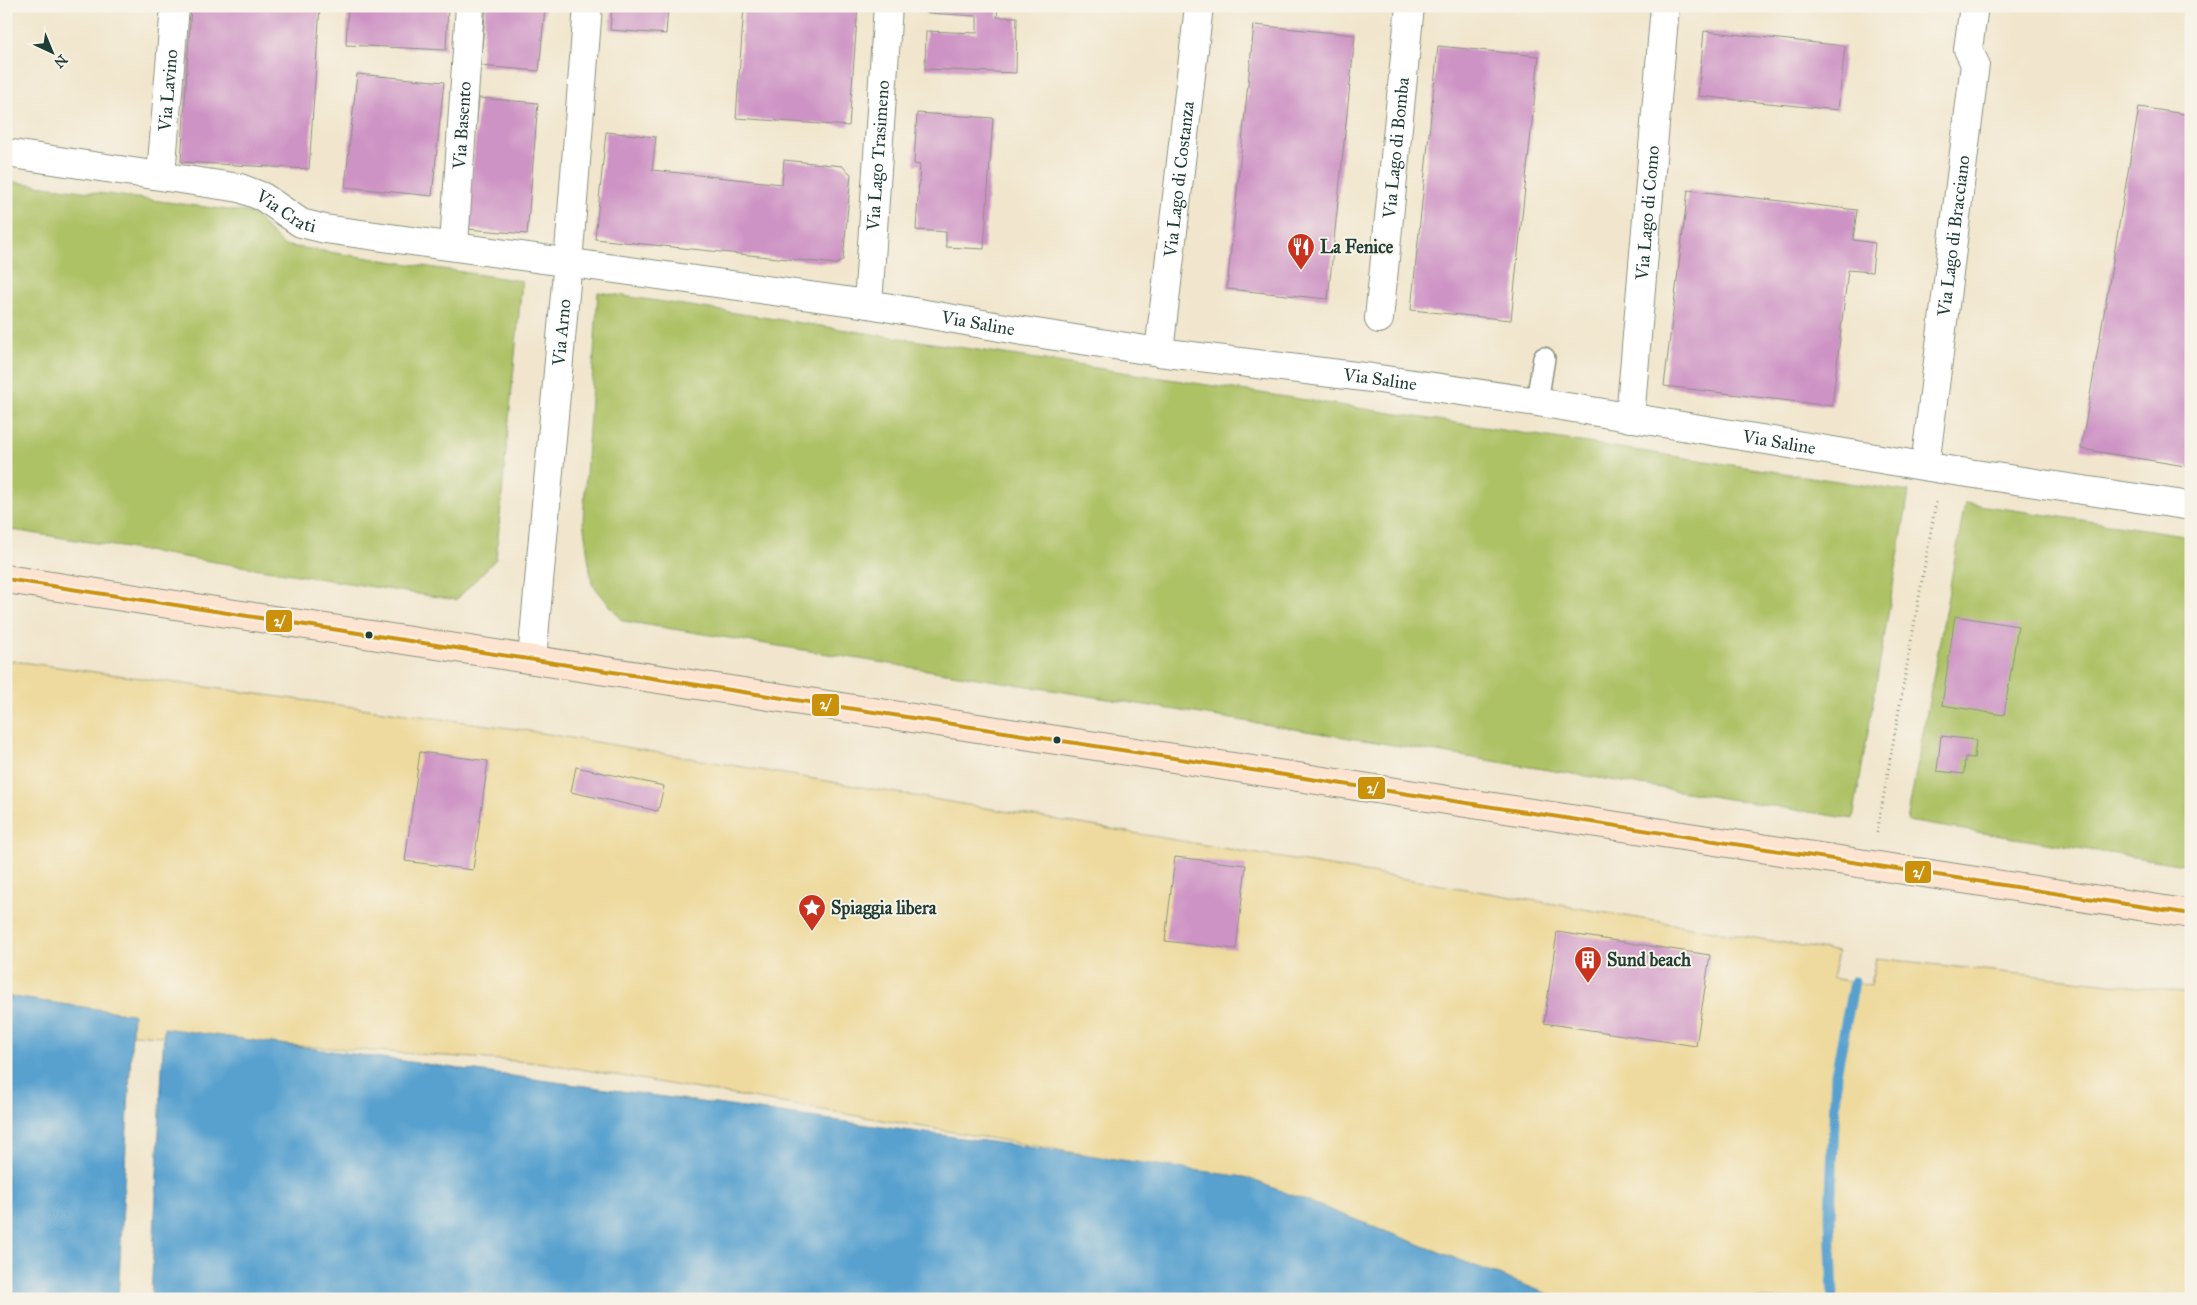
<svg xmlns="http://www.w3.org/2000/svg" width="2197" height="1305" viewBox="0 0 2197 1305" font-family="'IM FELL Great Primer',serif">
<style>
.green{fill:#adc165;stroke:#667f4c}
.sand{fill:#eeda9e;stroke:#868c69}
.water{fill:#58a1cf;stroke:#3c6f82}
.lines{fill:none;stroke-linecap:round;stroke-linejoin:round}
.stream{stroke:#58a1cf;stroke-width:11}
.building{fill:#cd93c4}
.lane-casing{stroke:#889280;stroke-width:24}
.street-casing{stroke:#889280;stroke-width:30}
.secondary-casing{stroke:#889280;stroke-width:30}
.path{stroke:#889280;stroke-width:3;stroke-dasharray:1 4;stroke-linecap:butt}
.lane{stroke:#fff;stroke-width:21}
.street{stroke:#fff;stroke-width:28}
.secondary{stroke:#fde4d1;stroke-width:28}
.bus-1-casing{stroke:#f7f3e8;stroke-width:8}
.bus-1{stroke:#cc910a;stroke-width:4}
.bus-dot{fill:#1f3d34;stroke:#f7f3e8;stroke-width:2}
.labels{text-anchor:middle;stroke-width:4;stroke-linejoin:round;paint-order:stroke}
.street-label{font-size:18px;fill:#1f3d34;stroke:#f7f3e8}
.poi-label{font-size:18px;font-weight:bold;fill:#1f3d34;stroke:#f7f3e8;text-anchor:start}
.line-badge{stroke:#f7f3e8;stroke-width:2}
.badge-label{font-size:14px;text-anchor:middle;font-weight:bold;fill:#fff}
</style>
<rect width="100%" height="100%" fill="#f7f3e8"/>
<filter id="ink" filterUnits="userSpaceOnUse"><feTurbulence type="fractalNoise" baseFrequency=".02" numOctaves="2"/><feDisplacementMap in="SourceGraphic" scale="10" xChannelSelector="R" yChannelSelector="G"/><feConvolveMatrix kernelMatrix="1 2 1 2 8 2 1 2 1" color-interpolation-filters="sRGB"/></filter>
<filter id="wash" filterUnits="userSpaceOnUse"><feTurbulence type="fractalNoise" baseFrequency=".0096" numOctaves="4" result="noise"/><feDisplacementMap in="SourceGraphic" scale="20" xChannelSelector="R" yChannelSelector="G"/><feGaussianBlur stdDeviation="1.12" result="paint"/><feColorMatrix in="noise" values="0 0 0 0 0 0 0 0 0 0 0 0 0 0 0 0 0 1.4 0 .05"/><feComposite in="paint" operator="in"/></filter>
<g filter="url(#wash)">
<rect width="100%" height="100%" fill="#f1e6cd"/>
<path class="green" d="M6,181L252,213L283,245L522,281L496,559L456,600L6,529Z
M598,292L1909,492L1853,819L623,621L592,584L583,521Z
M1965,503L2191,536V866L1907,821Z"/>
<path class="sand" d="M6,660L524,730L1838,952L1832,978L1871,985L1876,958L2191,993V1299H1539L1244,1181L544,1063L6,1025Z"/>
<path class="water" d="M6,996L133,1014L118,1299H6Z
M164,1028L1245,1177L1561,1299H151Z"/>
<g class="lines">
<path class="stream" d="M1833,1299L1830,1217L1836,1074L1854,982"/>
</g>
<g id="blocks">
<path class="building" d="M191,6H320L309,169L181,162Z
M348,6H448L446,50L346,45Z
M486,6L545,7L539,71L480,66Z
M612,6H668L666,34L610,30Z
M744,6H858L849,126L736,118Z
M925,6H998L997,17H1017L1016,73L925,69L926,31L977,33V16L926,13Z
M1254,25L1355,35L1328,299L1227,289Z
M1704,31L1845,46L1838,110L1698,96Z
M1438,46L1539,56L1511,320L1411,310Z
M357,74L444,82L432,196L345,187Z
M479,98L538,103L527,234L467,229Z
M2139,107L2191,115V467L2081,449Z
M917,113L993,118L984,249L946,247V232L916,230L920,165L914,164Z
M606,132L656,137L652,170L782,184L784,160L842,166L851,174L843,260L836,264L595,239Z
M1688,190L1857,210L1853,240L1875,243L1872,272L1848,270L1832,406L1664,386Z
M1955,616L2018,626L2004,715L1942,705Z
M1941,736L1976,740L1974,758L1965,757L1964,774L1937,771Z
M420,752L488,761L473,870L405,861Z
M576,767L664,786L658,811L571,792Z
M1175,857L1246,865L1236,949L1165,941Z
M1557,932L1710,955L1696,1046L1544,1023Z"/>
</g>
</g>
<g filter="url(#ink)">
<use href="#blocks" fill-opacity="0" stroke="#889280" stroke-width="1"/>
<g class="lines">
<defs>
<path id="lane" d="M1537,402L1544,358"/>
<g id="street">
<path id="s1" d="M6,153L240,188L263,197L301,223L325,229L868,304L1023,331L1159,352L1372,378L1537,402L1941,469L2191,506"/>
<path id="s2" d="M161,175L175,6"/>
<path id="s3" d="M454,245L470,6"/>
<path id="s4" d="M868,304L888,6"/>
<path id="s5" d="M1379,319L1410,6"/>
<path id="s6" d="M1159,352L1199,6"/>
<path id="s7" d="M1630,418L1665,6"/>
<path id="s8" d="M1925,466L1975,64L1968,49L1974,6"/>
<path id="s9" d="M532,659L570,239L588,6"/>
</g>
<path id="secondary" d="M6,579L2191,914"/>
</defs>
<use href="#lane" class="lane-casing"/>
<use href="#street" class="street-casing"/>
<use href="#secondary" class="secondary-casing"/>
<path class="path" d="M1877,833L1936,502"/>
<use href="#lane" class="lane"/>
<use href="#street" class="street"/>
<use href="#secondary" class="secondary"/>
<defs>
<path id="bus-1" d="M6,579L2191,914"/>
</defs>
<use href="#bus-1" class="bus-1-casing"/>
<use href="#bus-1" class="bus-1"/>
</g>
</g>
<defs>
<symbol id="restaurant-pin" viewBox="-11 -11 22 30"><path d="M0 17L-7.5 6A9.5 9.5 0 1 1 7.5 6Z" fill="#c8321e" stroke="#f7f3e8"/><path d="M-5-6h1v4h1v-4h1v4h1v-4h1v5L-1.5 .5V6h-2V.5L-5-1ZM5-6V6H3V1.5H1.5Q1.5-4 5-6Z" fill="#fff"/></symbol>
<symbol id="sight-pin" viewBox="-11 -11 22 30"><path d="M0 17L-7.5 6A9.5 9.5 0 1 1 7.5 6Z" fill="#c8321e" stroke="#f7f3e8"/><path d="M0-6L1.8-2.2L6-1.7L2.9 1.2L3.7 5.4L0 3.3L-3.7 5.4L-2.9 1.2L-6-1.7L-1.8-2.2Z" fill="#fff"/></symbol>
<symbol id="building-pin" viewBox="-11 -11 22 30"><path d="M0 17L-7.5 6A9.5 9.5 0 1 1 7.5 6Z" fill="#c8321e" stroke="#f7f3e8"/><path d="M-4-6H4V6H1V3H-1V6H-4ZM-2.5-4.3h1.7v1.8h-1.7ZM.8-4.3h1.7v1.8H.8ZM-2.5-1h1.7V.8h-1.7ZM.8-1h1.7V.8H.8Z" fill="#fff"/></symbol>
</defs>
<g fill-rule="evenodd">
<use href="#restaurant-pin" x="1285" y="231" width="32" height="43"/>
<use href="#sight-pin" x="796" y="892" width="32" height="43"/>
<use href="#building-pin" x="1572" y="944" width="32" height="43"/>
</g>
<g class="bus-dot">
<circle cx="369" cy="635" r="4.5"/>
<circle cx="1057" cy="740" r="4.5"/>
</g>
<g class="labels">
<g class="street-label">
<text dy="6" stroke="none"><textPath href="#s2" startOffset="85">Via Lavino</textPath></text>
<text dy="6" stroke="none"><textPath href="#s3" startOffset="120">Via Basento</textPath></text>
<text dy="6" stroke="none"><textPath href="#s5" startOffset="172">Via Lago di Bomba</textPath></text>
<text dy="6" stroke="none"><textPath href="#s4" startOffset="149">Via Lago Trasimeno</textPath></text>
<text dy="6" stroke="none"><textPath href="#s6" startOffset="174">Via Lago di Costanza</textPath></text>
<text dy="6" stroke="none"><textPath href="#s1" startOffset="289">Via Crati</textPath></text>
<text dy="6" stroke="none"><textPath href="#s7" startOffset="206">Via Lago di Como</textPath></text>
<text dy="6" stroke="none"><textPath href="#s8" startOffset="232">Via Lago di Bracciano</textPath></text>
<text dy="6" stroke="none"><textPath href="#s1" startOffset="992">Via Saline</textPath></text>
<text dy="6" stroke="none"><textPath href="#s9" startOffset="328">Via Arno</textPath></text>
<text dy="6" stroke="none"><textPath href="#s1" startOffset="1398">Via Saline</textPath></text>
<text dy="6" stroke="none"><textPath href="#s1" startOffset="1802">Via Saline</textPath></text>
</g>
<g class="poi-label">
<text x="1320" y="253">La Fenice</text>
<text x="831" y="914">Spiaggia libera</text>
<text x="1607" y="966">Sund beach</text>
</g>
</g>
<g class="line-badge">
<rect x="265" y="609" width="28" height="24" rx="5" fill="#cc910a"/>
<rect x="811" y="693" width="29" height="24" rx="5" fill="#cc910a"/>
<rect x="1357" y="776" width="29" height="24" rx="5" fill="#cc910a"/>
<rect x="1904" y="860" width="28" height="24" rx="5" fill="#cc910a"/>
</g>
<g class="badge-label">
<text x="279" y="626">2/</text>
<text x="825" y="709">2/</text>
<text x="1372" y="793">2/</text>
<text x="1918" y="877">2/</text>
</g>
<rect width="2197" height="1305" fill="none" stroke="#f7f3e8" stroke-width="25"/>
<g transform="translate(52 52) rotate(136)" stroke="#f7f3e8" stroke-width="4" paint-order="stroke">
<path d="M0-4L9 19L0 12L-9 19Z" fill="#1f3d34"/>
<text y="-8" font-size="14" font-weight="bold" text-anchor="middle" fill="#1f3d34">N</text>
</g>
</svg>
